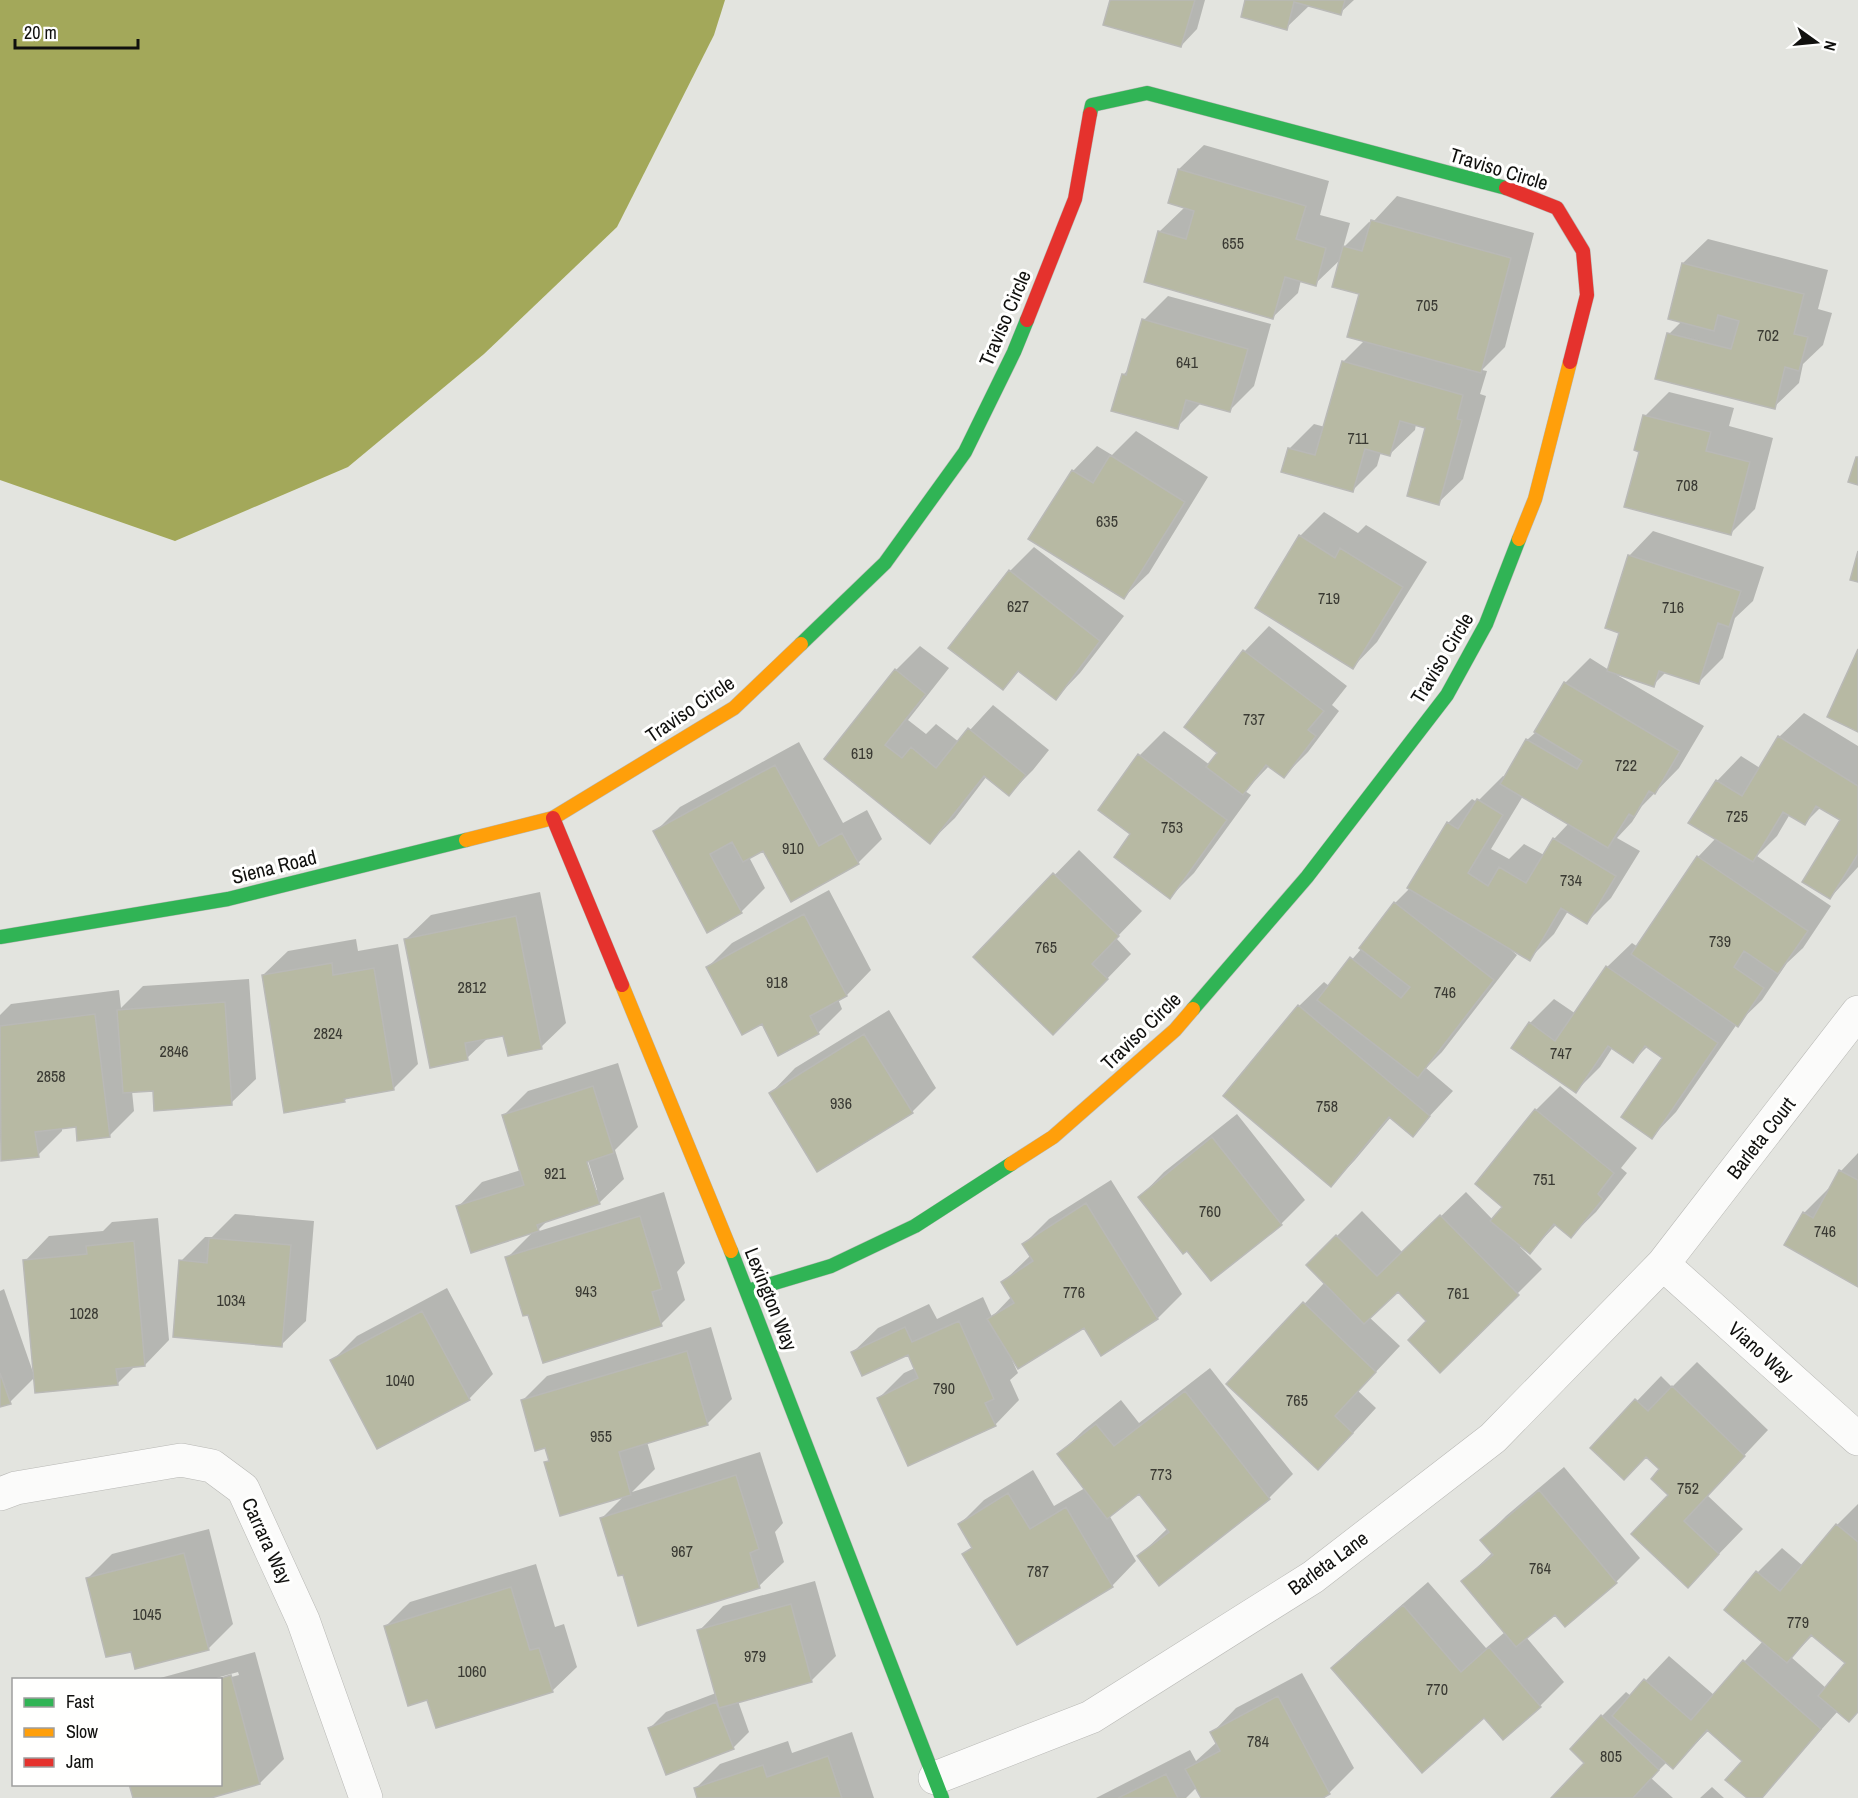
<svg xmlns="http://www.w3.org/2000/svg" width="1858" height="1798" viewBox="0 0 1858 1798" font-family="'Archivo Narrow',sans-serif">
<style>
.water{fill:#a3a85a}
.shadow{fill:#0003;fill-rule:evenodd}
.building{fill:#b7b9a3;stroke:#b9b9b6;stroke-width:1.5}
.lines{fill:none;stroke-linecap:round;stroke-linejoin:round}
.street-casing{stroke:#b8b8b5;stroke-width:34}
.fast-casing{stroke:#b8b8b5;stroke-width:15}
.slow-casing{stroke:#b8b8b5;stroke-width:15}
.jam-casing{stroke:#b8b8b5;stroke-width:15}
.street{stroke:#fbfbfa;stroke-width:33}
.fast{stroke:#30b455;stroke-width:14}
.slow{stroke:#ff9f0a;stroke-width:14}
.jam{stroke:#e5322d;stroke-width:14}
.labels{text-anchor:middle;stroke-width:6;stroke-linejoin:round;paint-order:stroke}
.number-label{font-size:16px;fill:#3a3a33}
.street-label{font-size:20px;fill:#10100e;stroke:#fffffe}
</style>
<rect width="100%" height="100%" fill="#e3e4df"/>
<path class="water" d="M0,0H725L714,35L617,227L484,354L348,467L175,541L0,480Z"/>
<path class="shadow" d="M1112,0H1205L1197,29L1181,46Z
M1247,0H1354L1340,13L1310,5L1286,28Z
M1204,145L1329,181L1320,215L1350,223L1343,248L1369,222L1372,223L1397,196L1534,233L1505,347L1482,370L1487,371L1480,394L1486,396L1463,479L1438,503L1427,427L1416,424L1415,430L1390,454L1381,452L1377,466L1352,491L1283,471L1290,448L1314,424L1325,427L1343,362L1365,340L1360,293L1342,258L1315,284L1301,280L1298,293L1273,317L1159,232L1185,207L1170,202L1179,169Z
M1708,239L1828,270L1818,309L1832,313L1823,345L1803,364L1799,383L1774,407L1669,334L1682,321L1683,263Z
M1168,296L1271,324L1254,386L1230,410L1202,402L1177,427L1123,375L1129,369L1144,320Z
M1669,392L1734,408L1729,426L1773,438L1755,509L1731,533L1641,451L1645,416Z
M1136,431L1208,477L1149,573L1124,597L1073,471L1097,446L1112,455Z
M1324,512L1358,533L1366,525L1427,562L1377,642L1353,667L1300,536Z
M1653,531L1764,567L1753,601L1735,618L1723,658L1698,683L1666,672L1653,685L1617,675L1704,726L1679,768L1642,806L1632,822L1617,838L1640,851L1611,898L1587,922L1568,911L1554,934L1529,959L1512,949L1511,950L1517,955L1442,1052L1426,1068L1453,1091L1412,1135L1391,1117L1355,1160L1331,1185L1299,1006L1324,982L1329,986L1362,948L1395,903L1410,888L1448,823L1472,799L1477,802L1503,776L1506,777L1527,740L1536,732L1565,683L1590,658L1609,670L1621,632L1629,556ZM1523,796L1569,823L1554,839L1544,855L1524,844L1509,859L1491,849Z
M1034,547L1124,616L1080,673L1056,698L1020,670L1003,688L1010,571Z
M1269,626L1347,686L1332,705L1339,711L1308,752L1284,776L1270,765L1245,791L1251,795L1194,873L1170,897L1133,834L1140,755L1164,731L1210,765L1219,753L1186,727L1245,651Z
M920,646L949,668L908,720L926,734L936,724L959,742L993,705L1049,750L1033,770L1009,794L987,776L955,818L930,842L826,758L896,670Z
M1804,713L1858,746V867L1830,898L1842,820L1821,807L1805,823L1790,814L1777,836L1757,856L1831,906L1803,948L1787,963L1762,1000L1737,1024L1676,1112L1652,1137L1664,1058L1648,1046L1633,1061L1613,1047L1600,1067L1576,1091L1530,1023L1554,999L1576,1014L1607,967L1632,943L1638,947L1698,857L1716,838L1717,781L1741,756L1760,768L1779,737Z
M799,742L843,823L867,810L882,839L858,863L764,849L749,857L765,888L741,912L655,832L680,807Z
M1079,850L1142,911L1116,938L1131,954L1078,1009L975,957Z
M829,890L871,970L847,995L838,999L842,1009L818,1033L762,1022L708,967L732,943Z
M540,892L566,1023L541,1047L504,1034L489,1037L467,1058L406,939L431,915Z
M356,939L358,951L398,944L418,1064L393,1089L349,1096L344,1101L263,975L288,951Z
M249,979L256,1079L231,1103L154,1090L132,1091L134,1111L109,1136L77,1125L62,1127V1131L38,1155L3,1160L0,1137V1015L11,1004L119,990L121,1008L143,986Z
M889,1010L936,1088L912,1112L771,1093L795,1068Z
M618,1063L638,1127L615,1150L624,1179L599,1203L549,1219L536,1232L664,1192L685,1263L677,1272L685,1300L661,1324L529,1313L507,1258L533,1232L458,1207L482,1182L521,1170L504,1115L528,1091ZM586,1154L597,1190H594L583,1155Z
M1560,1086L1637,1148L1621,1168L1627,1173L1596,1212L1571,1236L1557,1224L1530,1252L1522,1245L1520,1247L1542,1269L1440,1371L1428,1321L1398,1290L1369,1317L1400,1346L1358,1391L1376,1408L1343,1444L1229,1384L1325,1282L1308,1265L1362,1211L1403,1253L1466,1192L1493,1220L1504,1206L1536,1110Z
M1237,1114L1305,1200L1281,1224L1188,1249L1140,1197L1164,1172Z
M1858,1153V1285L1804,1213L1828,1189L1830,1190L1841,1171Z
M1111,1180L1182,1294L1158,1318L1102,1354L1084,1326L1012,1360L1018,1373L1010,1380L1019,1400L995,1425L879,1398L904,1373L915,1368L908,1353L853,1352L878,1328L929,1304L937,1319L983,1297L992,1317L1012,1296L1003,1282L1031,1255L1024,1244L1049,1219Z
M235,1214L314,1221L306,1321L281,1345L181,1261L205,1237H212Z
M158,1218L169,1340L145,1365L135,1366L117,1384L35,1377L10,1402L0,1406V1291L4,1289L34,1375L25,1261L49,1236L103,1231L112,1222Z
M447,1288L493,1374L469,1399L332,1361L357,1336Z
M711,1327L732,1399L707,1424L647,1442L655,1469L632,1492L760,1452L783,1523L775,1532L784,1562L759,1586L623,1573L601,1519L624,1496L546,1462L550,1459L546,1446L522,1401L547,1376Z
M1697,1362L1768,1430L1707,1495L1743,1529L1688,1586L1670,1495L1661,1469L1647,1455L1637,1401L1661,1376L1672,1387Z
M1210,1368L1293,1474L1269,1498L1139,1556L1168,1528L1139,1492L1109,1515L1136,1561L1112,1586L964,1555L973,1546L960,1524L984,1500L1033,1470L1054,1506L1085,1488L1059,1454L1084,1430L1121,1400L1139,1423Z
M1564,1467L1640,1558L1616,1582L1555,1613L1526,1637L1564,1682L1540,1706L1484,1716L1333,1668L1357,1644L1428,1582L1486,1648L1505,1632L1463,1581L1493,1552L1482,1540L1506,1516Z
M1858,1504V1712L1838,1711L1760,1798H1749L1744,1761L1709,1730L1673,1767L1667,1762L1651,1778L1673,1798H1553L1586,1763L1602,1716L1626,1692L1631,1696L1669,1656L1714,1695L1763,1641L1758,1572L1782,1548L1803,1566L1837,1525ZM1813,1635L1847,1663L1826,1688L1791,1657Z
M209,1529L233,1624L208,1649L88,1578L112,1554Z
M536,1564L555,1627L564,1624L577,1667L552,1691L386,1626L410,1602Z
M815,1581L836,1656L812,1680L738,1701L749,1732L733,1748L649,1729L666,1712L716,1693L699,1631L723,1606Z
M255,1652L284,1759L260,1783L205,1798H134L220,1784V1680L239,1675L238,1672L209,1680H153Z
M1302,1673L1354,1768L1329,1793L1320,1798H1203L1197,1787L1186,1798H1096L1190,1750L1196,1761L1217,1742L1212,1733L1236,1708Z
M852,1732L874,1798H699L695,1789L720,1764L788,1741L792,1753Z
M1712,1787L1724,1798H1700Z"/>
<path class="building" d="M1110,0H1195L1181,47L1103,25Z
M1245,0H1345L1341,15L1294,2L1287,30L1241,17Z
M1178,169L1306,206L1296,239L1326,248L1316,286L1285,277L1273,319L1144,282L1158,231L1186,239L1194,211L1168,203Z
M1371,220L1511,258L1481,373L1347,337L1359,294L1332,287L1343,246L1362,251Z
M1682,263L1804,294L1794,334L1808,337L1799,371L1785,367L1775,409L1655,379L1667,333L1731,349L1739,321L1718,315L1714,331L1668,319Z
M1142,319L1248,349L1230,412L1186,400L1178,429L1111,411L1122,374L1126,375Z
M1342,361L1463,395L1457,419L1462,420L1439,505L1407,496L1425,428L1400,421L1390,456L1365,449L1353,492L1281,472L1288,448L1315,455Z
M1643,415L1711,432L1706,451L1750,462L1731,535L1624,507L1639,452L1634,450Z
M1110,455L1185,502L1124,599L1028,539L1072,470L1093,483Z
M1856,457H1858V485L1848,482Z
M1299,535L1335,558L1340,548L1403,587L1353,669L1255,608Z
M1858,551V582L1850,580Z
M1628,555L1741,591L1729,627L1718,623L1699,684L1659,671L1654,687L1607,671L1619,633L1605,628Z
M1009,570L1100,641L1056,700L1018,671L1003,690L948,648Z
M1858,649V732L1827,717Z
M1243,650L1324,711L1308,730L1316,736L1284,778L1266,765L1243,795L1206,767L1217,753L1184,727Z
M895,669L926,694L885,745L902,758L911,747L936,768L968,728L1026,775L1009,796L984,776L930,844L824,759Z
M1564,682L1680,751L1655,794L1649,791L1634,817L1629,814L1608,848L1500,784L1526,739L1577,769L1582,761L1534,732Z
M1778,736L1858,786V854L1830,899L1802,882L1840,820L1816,806L1805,825L1783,812L1753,862L1688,823L1716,780L1742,796Z
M1138,754L1227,820L1170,899L1114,857L1130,834L1098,810Z
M775,765L819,846L842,833L859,864L791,902L763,851L743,862L732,842L710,854L742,913L707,933L653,831Z
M1477,799L1503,815L1468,873L1488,886L1499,867L1526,883L1553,838L1616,876L1587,924L1561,908L1530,961L1407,888L1447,822L1458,829Z
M1697,856L1808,931L1778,974L1744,951L1734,967L1764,988L1738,1027L1631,954Z
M1053,873L1119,936L1092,964L1108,979L1053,1035L973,957Z
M1394,902L1494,980L1418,1078L1317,1000L1350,957L1401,998L1410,987L1359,948Z
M804,914L847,996L810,1016L819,1034L778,1056L762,1024L742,1035L706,967Z
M516,916L542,1049L508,1056L503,1036L465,1043L468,1060L430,1068L404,939Z
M332,963L333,975L374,968L394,1090L344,1099L345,1102L284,1113L262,975Z
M1606,966L1718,1043L1652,1139L1621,1117L1662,1058L1645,1046L1633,1063L1608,1046L1576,1093L1511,1048L1529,1022L1555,1041Z
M225,1002L232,1105L154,1111L153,1091L123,1093L117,1010Z
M1298,1005L1430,1116L1413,1137L1389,1117L1331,1187L1223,1096Z
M95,1014L110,1137L77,1141L76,1127L35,1132L39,1157L1,1161L0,1026Z
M864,1034L913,1113L817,1172L769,1093Z
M593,1086L614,1153L587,1162L600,1204L537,1225L539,1231L471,1253L456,1206L524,1185L502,1115Z
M1535,1109L1614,1173L1598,1194L1603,1199L1571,1238L1554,1224L1530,1254L1490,1221L1502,1207L1475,1184Z
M1212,1137L1282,1225L1211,1281L1187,1251L1183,1254L1138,1197Z
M1839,1170L1858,1180V1287L1784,1245L1803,1212L1813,1218Z
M1086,1203L1158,1319L1101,1356L1084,1328L1018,1369L987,1319L1014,1303L1001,1282L1033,1261L1022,1244Z
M1440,1215L1519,1295L1440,1373L1408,1340L1426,1321L1398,1292L1364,1324L1306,1265L1336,1235L1377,1276Z
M640,1216L662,1289L652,1292L662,1326L543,1363L528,1315L523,1316L505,1257Z
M209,1238L291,1245L282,1347L173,1337L179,1260L207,1263Z
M134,1241L145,1366L116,1369L118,1385L35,1393L23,1260L87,1254L86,1246Z
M1303,1302L1376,1372L1335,1416L1353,1433L1318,1470L1226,1384Z
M422,1311L470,1400L377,1449L330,1360Z
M959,1321L994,1399L985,1403L996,1426L908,1466L877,1398L918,1378L908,1355L862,1376L851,1352L905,1327L912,1342Z
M687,1351L708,1425L619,1452L631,1495L560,1516L544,1462L549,1461L545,1448L535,1451L521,1400Z
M0,1373L11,1404L0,1407Z
M1672,1386L1745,1456L1684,1521L1719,1554L1688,1588L1631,1534L1668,1495L1651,1479L1659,1469L1646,1457L1624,1480L1590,1448L1635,1399L1648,1411Z
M1185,1391L1270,1499L1159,1586L1137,1556L1169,1532L1139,1494L1107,1519L1057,1454L1096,1424L1114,1446Z
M736,1475L759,1549L750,1553L760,1588L638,1626L623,1575L618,1576L600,1518Z
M1539,1490L1617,1583L1565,1627L1555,1615L1516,1647L1461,1581L1493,1555L1480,1540Z
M1008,1493L1030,1529L1066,1507L1113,1587L1017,1645L962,1554L972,1548L958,1524Z
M1836,1524L1858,1542V1712L1849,1722L1818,1696L1845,1663L1811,1635L1787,1663L1724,1610L1756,1571L1780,1591Z
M184,1553L209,1650L135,1669L131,1652L106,1657L86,1578Z
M511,1587L530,1650L539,1648L553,1692L436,1728L427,1700L408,1706L384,1626Z
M791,1604L812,1682L719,1708L697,1630Z
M1403,1605L1461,1672L1489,1647L1541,1707L1503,1740L1484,1718L1422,1773L1331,1668Z
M1743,1660L1821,1729L1762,1798H1747L1725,1780L1742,1761L1707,1730L1673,1769L1612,1716L1644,1679L1691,1720Z
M231,1675L260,1784L211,1798H133L129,1784H220V1680H215Z
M1278,1696L1330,1794L1323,1798H1201L1185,1769L1220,1751L1210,1732Z
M716,1702L734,1749L666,1775L648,1728Z
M1601,1715L1659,1770L1633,1798H1551L1584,1763L1570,1749Z
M828,1756L842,1798H697L694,1788L763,1765L767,1777Z
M1166,1774L1178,1798H1118Z"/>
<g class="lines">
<defs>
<path id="street" d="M1663,1264L1858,1439
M0,1494L16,1488L181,1460L212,1466L243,1489L303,1620L366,1798
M935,1778L1091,1717L1313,1577L1493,1438L1663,1264L1858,1012"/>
<path id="fast" d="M1090,114L1092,105L1147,93L1506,188
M801,644L885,563L965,452L1014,352L1027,320
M0,937L228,899L466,840
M1193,1009L1307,877L1447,695L1486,624L1519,539
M731,1251L942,1798
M748,1291L831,1266L915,1226L1011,1164"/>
<path id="slow" d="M1519,539L1535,499L1570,362
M466,840L553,818L734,708L801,644
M622,985L731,1251
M1011,1164L1053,1137L1175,1030L1193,1009"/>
<path id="jam" d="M1506,188L1557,208L1583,251L1587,295L1570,362
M1027,320L1075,199L1090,114
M553,818L622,985"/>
</defs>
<use href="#street" class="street-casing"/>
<use href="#fast" class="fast-casing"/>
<use href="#slow" class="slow-casing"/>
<use href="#jam" class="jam-casing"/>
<use href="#street" class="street"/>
<use href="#fast" class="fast"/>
<use href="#slow" class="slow"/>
<use href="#jam" class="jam"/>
</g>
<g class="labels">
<g class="number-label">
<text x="1233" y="249">655</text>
<text x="1427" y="311">705</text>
<text x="1768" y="341">702</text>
<text x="1187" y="368">641</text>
<text x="1358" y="444">711</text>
<text x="1687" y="491">708</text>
<text x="1107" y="527">635</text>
<text x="1329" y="604">719</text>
<text x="1018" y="612">627</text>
<text x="1673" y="613">716</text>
<text x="1254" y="725">737</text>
<text x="862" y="759">619</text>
<text x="1626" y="771">722</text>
<text x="1737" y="822">725</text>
<text x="1172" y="833">753</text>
<text x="793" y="854">910</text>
<text x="1571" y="886">734</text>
<text x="1720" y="947">739</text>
<text x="1046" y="953">765</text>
<text x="777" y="988">918</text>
<text x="472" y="993">2812</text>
<text x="1445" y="998">746</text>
<text x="328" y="1039">2824</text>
<text x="174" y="1057">2846</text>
<text x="1561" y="1059">747</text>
<text x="51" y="1082">2858</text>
<text x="841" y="1109">936</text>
<text x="1327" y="1112">758</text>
<text x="555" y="1179">921</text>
<text x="1544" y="1185">751</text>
<text x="1210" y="1217">760</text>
<text x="1825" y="1237">746</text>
<text x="586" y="1297">943</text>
<text x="1074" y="1298">776</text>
<text x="1458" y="1299">761</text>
<text x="231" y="1306">1034</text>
<text x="84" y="1319">1028</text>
<text x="400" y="1386">1040</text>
<text x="944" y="1394">790</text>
<text x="1297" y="1406">765</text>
<text x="601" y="1442">955</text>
<text x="1161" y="1480">773</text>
<text x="1688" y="1494">752</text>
<text x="682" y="1557">967</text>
<text x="1540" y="1574">764</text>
<text x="1038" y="1577">787</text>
<text x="147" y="1620">1045</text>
<text x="1798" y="1628">779</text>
<text x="755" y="1662">979</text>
<text x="472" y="1677">1060</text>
<text x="1437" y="1695">770</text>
<text x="1258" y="1747">784</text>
<text x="1611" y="1762">805</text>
</g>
<g class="street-label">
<text transform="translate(1499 169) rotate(17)" y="7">Traviso Circle</text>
<text transform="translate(1005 318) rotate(-67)" y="7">Traviso Circle</text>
<text transform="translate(1442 658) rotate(-59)" y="7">Traviso Circle</text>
<text transform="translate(690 709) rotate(-34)" y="7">Traviso Circle</text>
<text transform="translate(274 867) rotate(-14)" y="7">Siena Road</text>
<text transform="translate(1141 1031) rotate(-44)" y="7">Traviso Circle</text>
<text transform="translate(1761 1138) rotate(-52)" y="7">Barleta Court</text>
<text transform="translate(771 1299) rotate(68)" y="7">Lexington Way</text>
<text transform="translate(1761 1352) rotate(42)" y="7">Viano Way</text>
<text transform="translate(267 1541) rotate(65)" y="7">Carrara Way</text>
<text transform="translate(1328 1563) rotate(-36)" y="7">Barleta Lane</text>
</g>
</g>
<rect x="12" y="1678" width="210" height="108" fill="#fffffe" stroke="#9f9f9e" stroke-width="1.5"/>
<rect x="24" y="1698" width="30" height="9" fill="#30b455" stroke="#9f9f9e" stroke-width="1.5"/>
<text x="66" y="1708" font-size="18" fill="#10100e">Fast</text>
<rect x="24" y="1728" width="30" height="9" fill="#ff9f0a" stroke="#9f9f9e" stroke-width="1.5"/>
<text x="66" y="1738" font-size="18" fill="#10100e">Slow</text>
<rect x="24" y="1758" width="30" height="9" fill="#e5322d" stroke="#9f9f9e" stroke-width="1.5"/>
<text x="66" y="1768" font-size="18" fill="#10100e">Jam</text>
<g transform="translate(1816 42) rotate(105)" stroke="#fffffe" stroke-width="4.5" paint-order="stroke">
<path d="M0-4.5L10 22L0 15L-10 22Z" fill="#10100e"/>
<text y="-9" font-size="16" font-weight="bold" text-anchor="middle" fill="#10100e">N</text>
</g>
<path d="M15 39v9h123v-9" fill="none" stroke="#10100e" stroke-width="3"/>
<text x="24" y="39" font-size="18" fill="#10100e" stroke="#fffffe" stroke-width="4.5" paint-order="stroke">20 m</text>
</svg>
